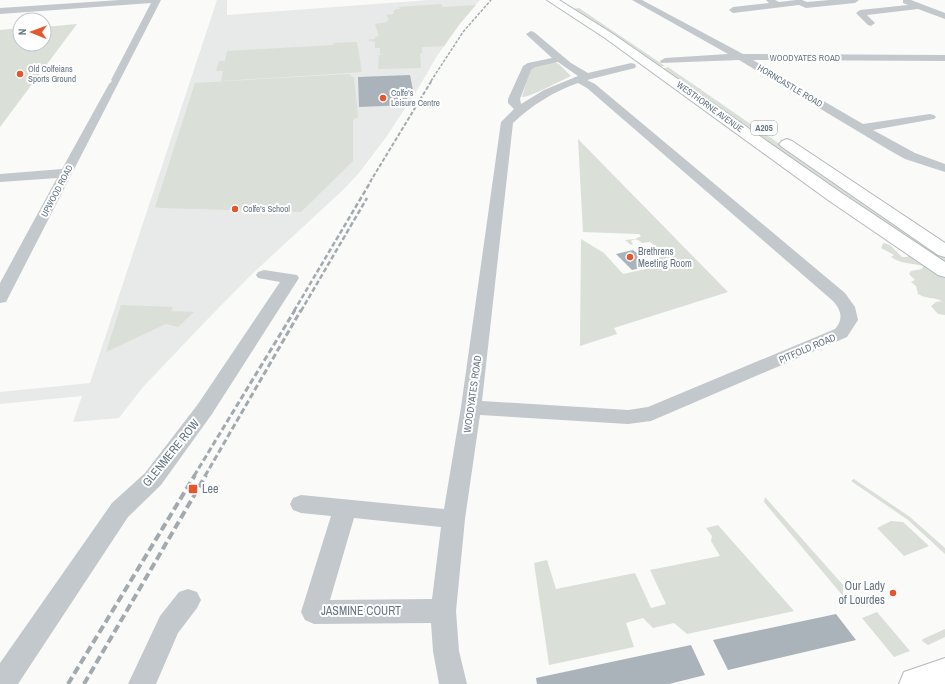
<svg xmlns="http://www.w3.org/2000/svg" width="945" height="684" viewBox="0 0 945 684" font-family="'Archivo Narrow',sans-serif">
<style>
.built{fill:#e8e9e9}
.green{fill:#dadfd7}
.building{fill:#aab3b9}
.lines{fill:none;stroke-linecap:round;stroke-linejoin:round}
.primary-casing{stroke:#b5babe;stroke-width:2}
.highway-casing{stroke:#b4b9bd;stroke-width:2}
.street{fill:#c3c8cc;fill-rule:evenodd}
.primary{fill:#fff;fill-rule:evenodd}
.highway{fill:#fff;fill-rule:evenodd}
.rail-far4{stroke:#a2aab0;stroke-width:1.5;stroke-dasharray:3 1.5;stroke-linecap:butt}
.rail-far3{stroke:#a2aab0;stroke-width:2;stroke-dasharray:4 2;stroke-linecap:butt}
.rail-far2{stroke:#a2aab0;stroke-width:2.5;stroke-dasharray:5 2.5;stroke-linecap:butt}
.rail-far1{stroke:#a2aab0;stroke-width:3;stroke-dasharray:6 3;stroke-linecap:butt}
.rail{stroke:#a2aab0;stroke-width:4;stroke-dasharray:8 4;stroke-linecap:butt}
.poi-dot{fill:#e4572e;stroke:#fff;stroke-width:1.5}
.labels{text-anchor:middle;stroke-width:4;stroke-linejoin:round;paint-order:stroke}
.far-street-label{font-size:9px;fill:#657683;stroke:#fff}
.far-poi-label{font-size:9px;fill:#657683;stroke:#fff;text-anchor:start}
.shield{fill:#fff;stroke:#939fa8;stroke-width:1}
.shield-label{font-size:9px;font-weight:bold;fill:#657683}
.poi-label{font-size:10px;fill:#657683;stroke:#fff;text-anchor:start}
.street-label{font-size:10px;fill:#657683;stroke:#fff}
.near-street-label{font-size:12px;fill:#657683;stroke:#fff}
.near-poi-label{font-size:12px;fill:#657683;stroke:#fff;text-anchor:start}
</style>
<rect width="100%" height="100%" fill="#fafaf8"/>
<path class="built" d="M217,0H227V15L429,0H480L467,14L437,56L422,82L387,136L359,173L343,190L252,274L203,324L143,387L119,418L73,422L82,396L0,404V392L90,383Z"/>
<path class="green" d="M441,4L443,7L476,5L458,26L444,46L422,47V53H420L421,68L378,69L379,55L384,54H380V48H375V42L366,40L375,39V37L379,36L375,24L387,22V21L389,20L386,15L394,14L393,11H395V9H400L399,7Z
M579,8L665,66L659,67L573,9Z
M77,24L0,127V30L20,28V44H44V27Z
M357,42L362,72L221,81L223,71H216L219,61H225L227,51L333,45V43Z
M554,62L559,64L571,76C562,80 529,98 522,97L526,83L525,81H527L528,74L534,66Z
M668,67L945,258V265L662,69Z
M350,74V76L354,77L358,117L353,120V161L301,212L161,208L155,207L195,83Z
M578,139L728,292L614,328L617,334L580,346L581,239L604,253L623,274L659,266L654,259V258L667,255L650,242L642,243C638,240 636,238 631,241L633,244L631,245L625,240L635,239L641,236L639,234L583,232Z
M883,243L890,245L902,257H907L911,254L945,276V315L938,314L931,306L936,302L942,301C934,297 926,299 918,294L916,286L911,282L915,280L909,274L911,271L922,269L923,266C912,263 901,264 891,257L894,255L881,248Z
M121,305L173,307L171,311L194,312L178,327L166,324L106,352Z
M854,479L910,517L945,548V554L908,520L851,481Z
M765,497L843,585V596L764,502Z
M891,521L903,522L929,546L904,556L877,528Z
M718,525L794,611L687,634L674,623L653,628L643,618L626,623L634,647L549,665L534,563L547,560L556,589L635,573L651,608L666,604L650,570L720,556L711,541L712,536L706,528Z
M877,612L910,651L894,657L862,618Z
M945,629V637L928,645L922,641L923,639Z"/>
<path class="building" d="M410,75L413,90L406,91L408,105L359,107L358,77Z
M633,250L637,253L649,266L632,270L616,254Z
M836,614L856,640L728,670L713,640Z
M691,645L705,675L669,684H537L536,678Z"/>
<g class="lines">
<defs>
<path id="primary" d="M945,658V684H899L904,672Z"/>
<path id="highway" d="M547,0H559L613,34L840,192L945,262V277L938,275L828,200L605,38Z
M787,139L792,141L945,243V257L938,255L782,147L779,144L782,141Z"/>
</defs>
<use href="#primary" class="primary-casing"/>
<use href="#highway" class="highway-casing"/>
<path class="street" d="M120,0H161L8,298L6,302L0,303V283L57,178L0,182V174L62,169L109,84L112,81L111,80L151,3L0,14V8Z
M632,0H642L743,54L945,55V61L753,60L863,124L930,114L934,115L936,117L934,119L873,130L915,153L945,164V172L905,159L889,150L739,60L661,63L660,61L665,58L728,54Z
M766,0H775L779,2L796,0H802L807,2L830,0H859L855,3L806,8L799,5L733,13L729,10L733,7L769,3Z
M903,0H911L945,13V19L918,9L867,15L875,23L871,26L868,25L856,13L860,10L908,5L903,3Z
M531,31L534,32L571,63L588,73L631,63L635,64L636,66L635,68L587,80L595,84L845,293L855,307L858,320L847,337L651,421L628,424L480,415L465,519L456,611L459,651L467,684H439L433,651L431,623L314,624L305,620L301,612L331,516L301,513L293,510L290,504L293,498L301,495L444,509L461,407L501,122L514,109L508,103V99L523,66L528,63L552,58L528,36L526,34ZM558,62L578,76L544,90L521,104L520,99L531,70L535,67ZM578,83L587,88L833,301C841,310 844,319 835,329L648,407L628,410L482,401L513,123C532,105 553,92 578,83ZM354,518L441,527L432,599L330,600Z
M264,270L297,275L299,278L212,414L161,485L128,517L18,684H0V663L112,503L145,473L198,404L280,282L258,278L256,275L258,272Z
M188,589L197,592L201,600L197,608L178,633L156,684H128L160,616L179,592Z"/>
<use href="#primary" class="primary"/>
<use href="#highway" class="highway"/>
<path class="rail-far4" d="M431,81L463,32L491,0"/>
<path class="rail-far3" d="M370,182L432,80"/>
<path class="rail-far2" d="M294,311L371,181
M301,311L367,198"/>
<path class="rail-far1" d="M194,476L295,310
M205,476L301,310"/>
<path class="rail" d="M68,684L195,475
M84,684L206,475"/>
</g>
<g class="poi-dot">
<circle cx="20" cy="74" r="4"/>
<circle cx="383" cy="98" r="4"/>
<circle cx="235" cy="209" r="4"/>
<circle cx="630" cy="257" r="4"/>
<rect x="188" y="484" width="10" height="10" rx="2"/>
<circle cx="893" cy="593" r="4"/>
</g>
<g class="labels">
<g class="far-street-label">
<text x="805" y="61">WOODYATES ROAD</text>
<text transform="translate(790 86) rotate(31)" y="3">HORNCASTLE ROAD</text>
<text transform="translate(710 107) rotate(36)" y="3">WESTHORNE AVENUE</text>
<text transform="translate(57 191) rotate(-62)" y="3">UPWOOD ROAD</text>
</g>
<g class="far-poi-label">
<text x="28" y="72">Old Colfeians<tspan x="28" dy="10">Sports Ground</tspan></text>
<text x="391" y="96">Colfe's<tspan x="391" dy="10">Leisure Centre</tspan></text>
<text x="243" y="212">Colfe's School</text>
</g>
<rect class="shield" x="751" y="121" width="26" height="14" rx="3"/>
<g class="shield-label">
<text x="764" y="131">A205</text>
</g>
<g class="poi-label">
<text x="638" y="255">Brethrens<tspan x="638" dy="12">Meeting Room</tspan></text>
</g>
<g class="street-label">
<text transform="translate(807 348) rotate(-23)" y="4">PITFOLD ROAD</text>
<text transform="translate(472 394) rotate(-82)" y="4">WOODYATES ROAD</text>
</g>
<g class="near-street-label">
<text transform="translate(171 453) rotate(-51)" y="4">GLENMERE ROW</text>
<text x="361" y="615">JASMINE COURT</text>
</g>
<g class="near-poi-label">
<text x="202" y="493">Lee</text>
<text x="885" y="590" text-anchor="end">Our Lady<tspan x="885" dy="14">of Lourdes</tspan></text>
</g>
</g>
<g transform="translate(32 32) rotate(271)"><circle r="19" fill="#ffffff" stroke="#c1c8cd"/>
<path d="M0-3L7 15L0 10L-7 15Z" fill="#e4572e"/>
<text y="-6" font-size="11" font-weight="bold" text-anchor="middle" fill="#657683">N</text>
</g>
</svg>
